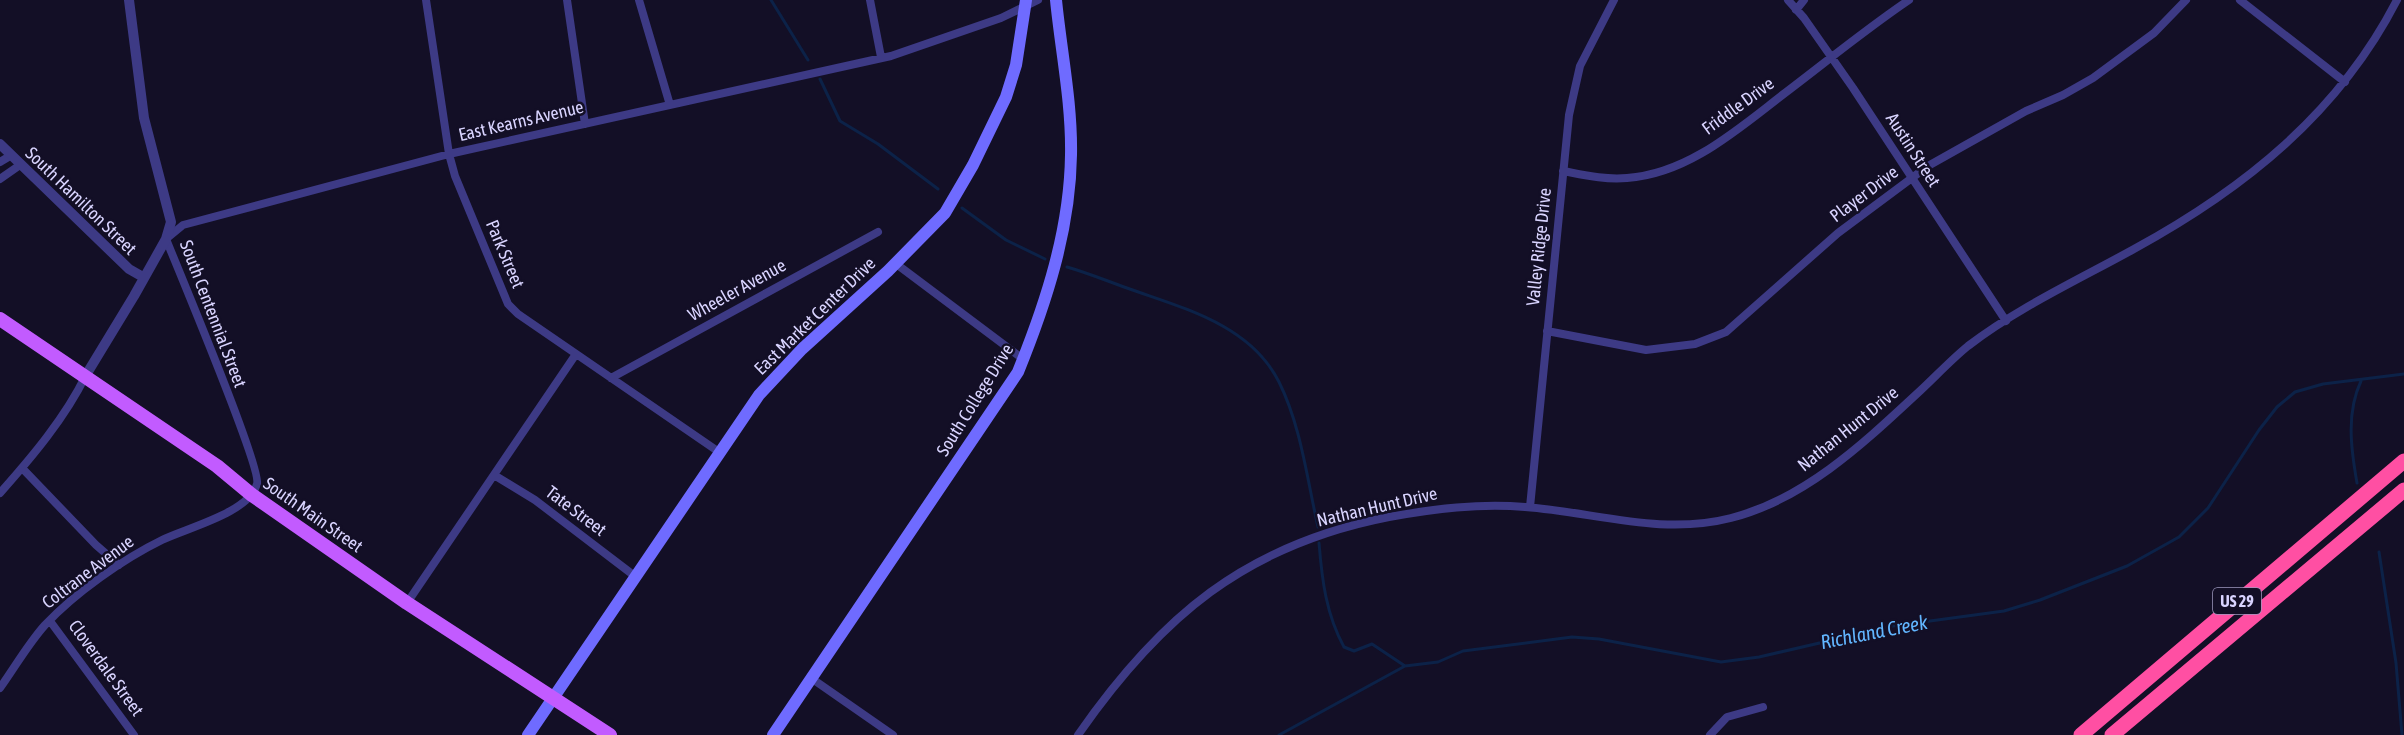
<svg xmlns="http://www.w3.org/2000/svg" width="2404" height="735" viewBox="0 0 2404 735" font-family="'Asap Condensed',sans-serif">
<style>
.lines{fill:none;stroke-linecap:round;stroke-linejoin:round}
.stream{stroke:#0c2248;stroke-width:3}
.minor{stroke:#3d3a85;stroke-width:8}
.tertiary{stroke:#3d3a85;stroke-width:10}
.secondary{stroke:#6f6bff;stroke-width:12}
.primary{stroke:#c25bff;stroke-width:14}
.motorway{stroke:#ff4fa3;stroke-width:15}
.labels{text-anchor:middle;stroke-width:5;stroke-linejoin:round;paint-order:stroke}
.shield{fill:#130f26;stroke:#9e99be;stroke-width:1.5}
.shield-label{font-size:16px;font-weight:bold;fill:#d9d4ff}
.street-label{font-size:18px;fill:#d9d4ff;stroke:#130f26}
.water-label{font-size:20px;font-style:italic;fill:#62b6ff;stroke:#130f26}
</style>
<rect width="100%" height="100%" fill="#130f26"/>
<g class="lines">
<path class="stream" d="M771,0L808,60
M820,79L840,121L878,144L938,189
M962,208L1006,240L1045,259
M1067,267C1088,273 1107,281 1127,288C1182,308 1250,324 1279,382C1301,426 1307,479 1318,527
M2357,483C2351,449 2346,413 2361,381
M1319,543C1322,580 1326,614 1344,647L1354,651L1372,644L1405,666
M2379,552L2396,663L2402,735
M1279,735L1405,666L1438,662L1463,651L1572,637L1599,639L1721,662L1759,657L1893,626L2004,611L2040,600L2127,566L2179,537L2208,508L2259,430L2277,407L2295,392L2323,384L2404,374"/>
<path class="minor" d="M426,0L449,154L455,176L508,304L518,314L719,452
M567,0L585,124
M639,0L670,105
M870,0L881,57
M1788,0L1804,18L1853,88L2006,321
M2240,0L2345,82
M1796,10L1804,0
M0,162L10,156
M1563,171C1584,175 1605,180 1627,178C1688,174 1738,129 1785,93C1826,62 1866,29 1909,0
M0,179L20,165
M895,263L1023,359
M1547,331L1646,350L1695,344L1726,332L1838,233L1928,166L2026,111L2063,95L2093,78L2154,33L2186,0
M611,378L878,232
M22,468L96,545L119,565
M494,475L535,500L636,577
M0,493C32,457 65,418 86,375
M1530,507L1569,115L1580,66L1614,0
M407,603L576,354
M50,621L134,735
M811,678L893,735
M0,688C15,667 28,644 45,625C75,593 123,559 162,540C186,528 249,513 257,484C262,469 178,269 166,239L183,225L449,154L891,56L1001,18L1038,0
M1078,735C1160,617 1245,545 1389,517C1434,509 1479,503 1525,507C1594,512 1661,536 1731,518C1806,499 1866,441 1921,390C1937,375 1952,359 1968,346C2019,307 2078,280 2134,249C2244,189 2339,113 2397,0
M1710,735L1727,717L1763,707"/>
<path class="tertiary" d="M0,144L129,269L143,277
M86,375L134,296L166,239L171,222L144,118L129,0"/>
<path class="secondary" d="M528,735L759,395L802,349L888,271L945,213L973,165L1006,97L1016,65L1026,0
M773,735L1018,372C1046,303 1070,230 1071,155C1072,103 1061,51 1056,0"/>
<path class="primary" d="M0,319L217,466L252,495L407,603L610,735"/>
<path class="motorway" d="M2081,735L2404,461
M2112,735L2404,490"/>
</g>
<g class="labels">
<rect class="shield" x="2213" y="588" width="48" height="26" rx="4.5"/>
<g class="shield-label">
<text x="2237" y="607">US 29</text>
</g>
<g class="street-label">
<text transform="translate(1738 106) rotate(-36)" y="6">Friddle Drive</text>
<text transform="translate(521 121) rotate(-13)" y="6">East Kearns Avenue</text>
<text transform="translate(1913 150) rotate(57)" y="6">Austin Street</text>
<text transform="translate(1864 194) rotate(-37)" y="6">Player Drive</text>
<text transform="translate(81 201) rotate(44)" y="6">South Hamilton Street</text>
<text transform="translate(1539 247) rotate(-84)" y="6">Valley Ridge Drive</text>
<text transform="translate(505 254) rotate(67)" y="6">Park Street</text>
<text transform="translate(737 290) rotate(-29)" y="6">Wheeler Avenue</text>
<text transform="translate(213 314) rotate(69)" y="6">South Centennial Street</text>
<text transform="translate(815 316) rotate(-44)" y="6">East Market Center Drive</text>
<text transform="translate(975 400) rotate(-58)" y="6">South College Drive</text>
<text transform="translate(1848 429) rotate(-39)" y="6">Nathan Hunt Drive</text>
<text transform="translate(1377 507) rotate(-13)" y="6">Nathan Hunt Drive</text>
<text transform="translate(576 511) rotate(37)" y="6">Tate Street</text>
<text transform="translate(313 515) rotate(35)" y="6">South Main Street</text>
<text transform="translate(88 572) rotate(-37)" y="6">Coltrane Avenue</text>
<text transform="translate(106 668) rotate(54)" y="6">Cloverdale Street</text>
</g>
<g class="water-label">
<text transform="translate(1874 632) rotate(-11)" y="7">Richland Creek</text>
</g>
</g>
</svg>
